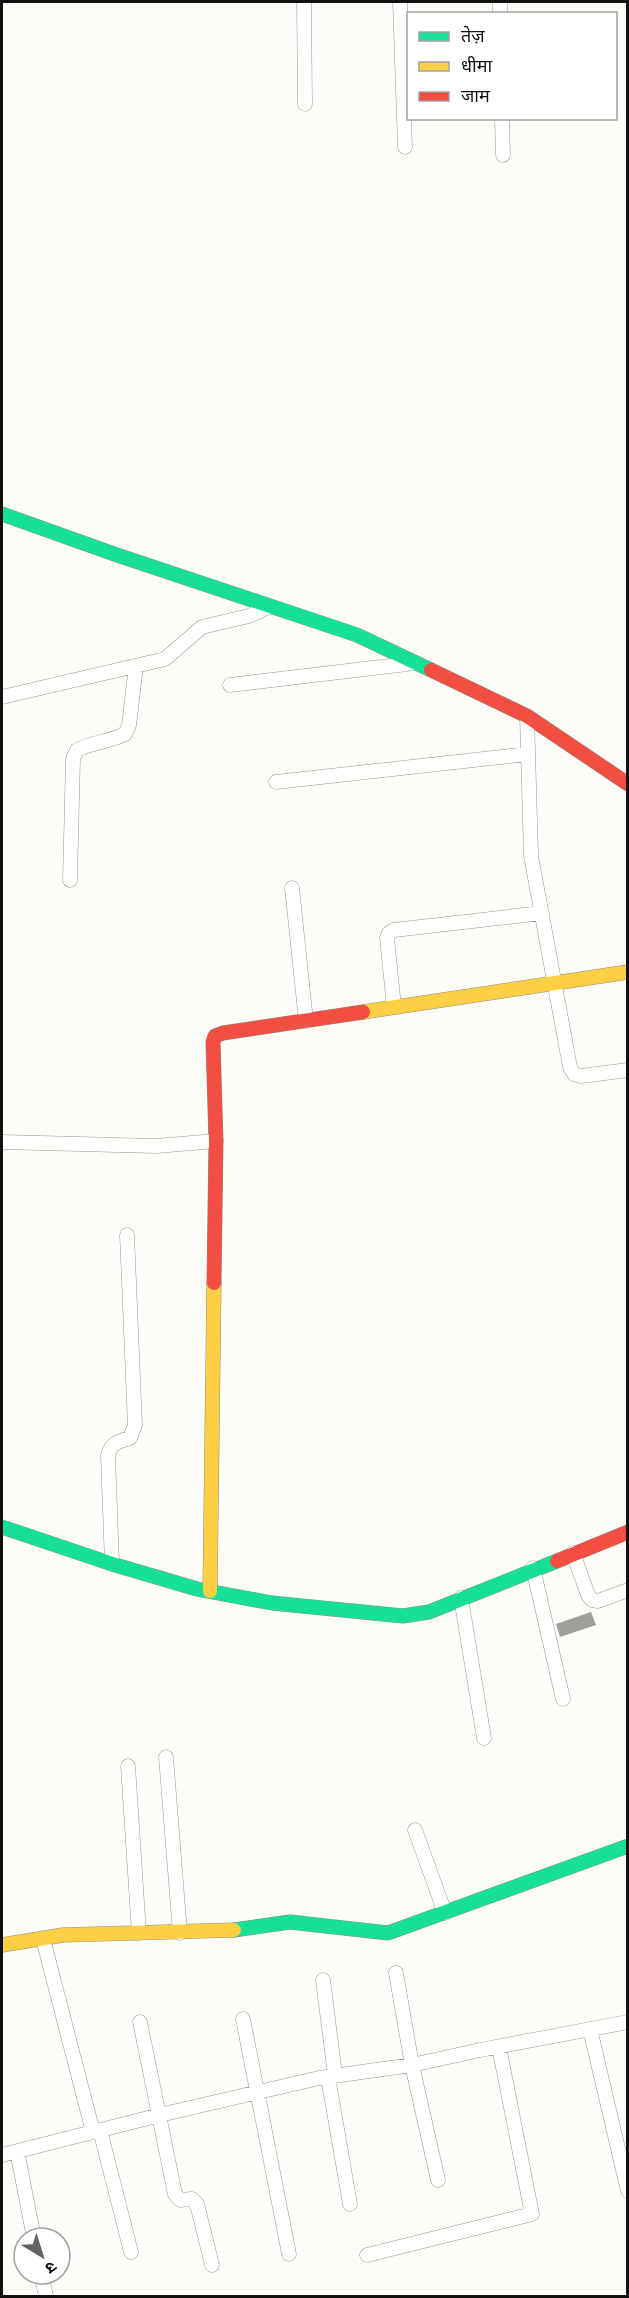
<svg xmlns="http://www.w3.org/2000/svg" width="629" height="2298" viewBox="0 0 629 2298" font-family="Literata,'Noto Sans Devanagari',serif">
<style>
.building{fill:#a19f9c}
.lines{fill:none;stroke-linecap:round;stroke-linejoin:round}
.street-casing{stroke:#979795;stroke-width:15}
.fast-casing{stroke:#8e8d8b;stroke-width:15}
.slow-casing{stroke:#8e8d8b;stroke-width:15}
.jam-casing{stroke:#8e8d8b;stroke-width:15}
.street{stroke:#fffffe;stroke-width:14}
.fast{stroke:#16e098;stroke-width:14}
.slow{stroke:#ffcf43;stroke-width:14}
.jam{stroke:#f24e42;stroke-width:14}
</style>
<rect width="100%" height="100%" fill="#fdfcf7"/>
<path class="building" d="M591,1612L596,1625L560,1637L556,1624Z"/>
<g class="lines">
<defs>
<path id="street" d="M304,2L305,104
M400,2L405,147
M500,2V14
M502,118L503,155
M230,685L415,663
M2,697L165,659L202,627L249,616L268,607
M527,716L531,856L570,1067L574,1074L581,1076L628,1070
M276,782L528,754
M70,880L73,759L77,750C92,742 109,742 125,734L129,725L136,666
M292,888L306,1021
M394,1007L387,938L389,933L394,930L542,913
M2,1142L156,1146L216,1141
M573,1553L588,1595L592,1600L598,1601L628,1590
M112,1564L108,1455C111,1443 119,1441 130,1438L135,1425L127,1235
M533,1568L563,1699
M461,1598L484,1738
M166,1757L180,1933
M128,1766L139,1933
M415,1830L445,1913
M43,1939L93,2132
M396,1973L412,2065L438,2180
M323,1980L335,2075
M243,2019L289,2254
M140,2022L175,2194L180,2200L192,2199L197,2204L212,2265
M590,2029L628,2191
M328,2077L350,2204
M100,2130L131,2252
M17,2151L34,2238
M2,2155L164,2114L319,2078L412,2065L480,2050L628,2022
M367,2255L532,2214L499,2047
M41,2274L46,2296"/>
<path id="fast" d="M2,514L117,555L357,635L431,670
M2,1527L112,1564L197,1589L272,1603L403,1616L429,1612L557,1561
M234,1930L290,1922L388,1933L628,1846"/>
<path id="slow" d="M363,1012L628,972
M210,1591L214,1283
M2,1945L63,1935L234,1930"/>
<path id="jam" d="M431,670L527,716L628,784
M214,1283L216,1141L213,1042L215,1036L223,1033L363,1012
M557,1561L628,1532"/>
</defs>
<use href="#street" class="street-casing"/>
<use href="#fast" class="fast-casing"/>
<use href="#slow" class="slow-casing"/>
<use href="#jam" class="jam-casing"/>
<use href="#street" class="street"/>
<use href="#fast" class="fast"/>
<use href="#slow" class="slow"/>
<use href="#jam" class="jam"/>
</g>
<rect width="629" height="2298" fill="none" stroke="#111111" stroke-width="6"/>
<rect x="407" y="12" width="210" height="108" fill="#ffffff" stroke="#a0a0a0" stroke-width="1.5"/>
<rect x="419" y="32" width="30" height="9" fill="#16e098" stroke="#a0a0a0" stroke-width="1.5"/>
<text x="461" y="42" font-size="18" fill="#111111">तेज़</text>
<rect x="419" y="62" width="30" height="9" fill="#ffcf43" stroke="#a0a0a0" stroke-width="1.5"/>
<text x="461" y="72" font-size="18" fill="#111111">धीमा</text>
<rect x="419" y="92" width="30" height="9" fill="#f24e42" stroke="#a0a0a0" stroke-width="1.5"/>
<text x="461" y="102" font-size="18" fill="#111111">जाम</text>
<g transform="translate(42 2256) rotate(142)"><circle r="28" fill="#ffffff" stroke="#a0a0a0" stroke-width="1.5"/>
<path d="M0-4.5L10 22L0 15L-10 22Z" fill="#646362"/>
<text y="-9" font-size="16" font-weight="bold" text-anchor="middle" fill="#111111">उ</text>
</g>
</svg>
